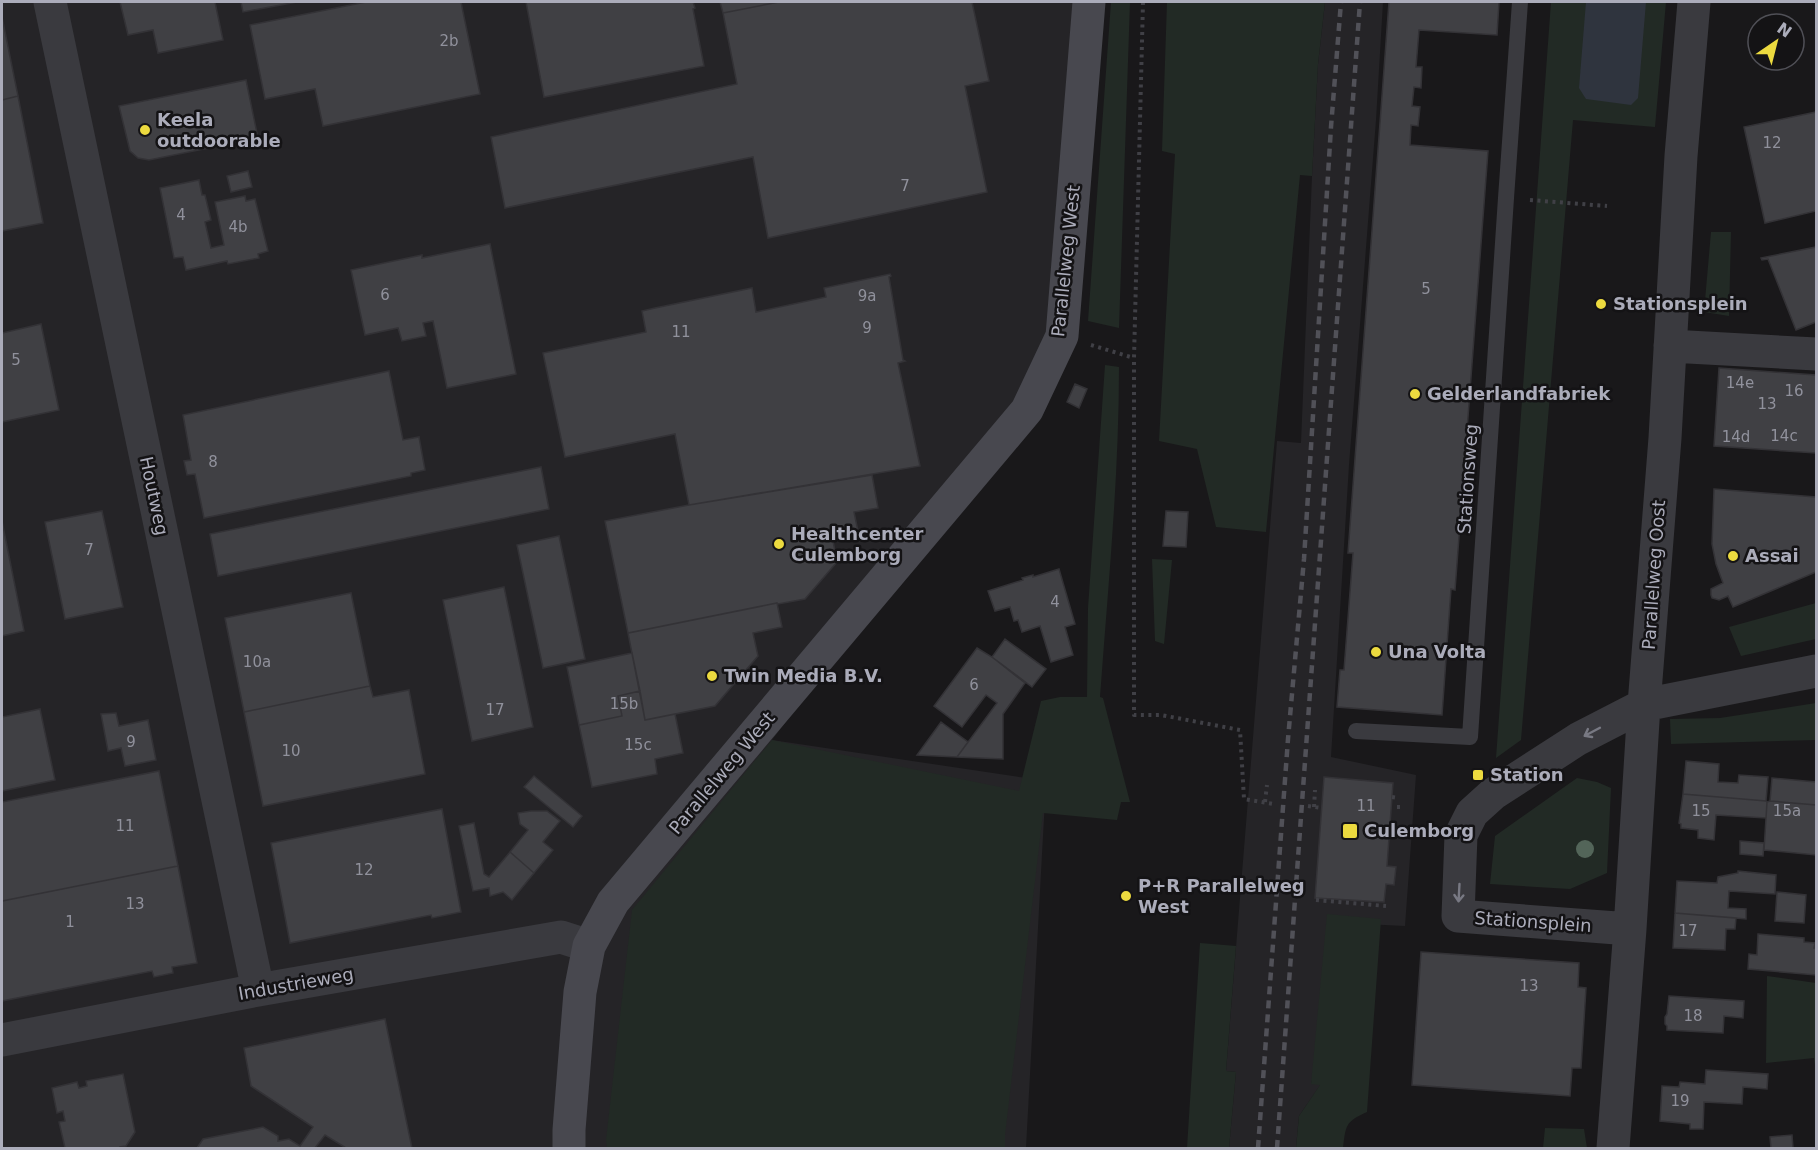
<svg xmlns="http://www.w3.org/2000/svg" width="1818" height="1150" viewBox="0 0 1818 1150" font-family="'DejaVu Sans',sans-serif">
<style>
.built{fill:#252427}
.green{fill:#222a25}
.water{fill:#2f343e}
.building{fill:#404044;stroke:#333236;stroke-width:1.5}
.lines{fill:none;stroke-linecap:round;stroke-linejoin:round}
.path{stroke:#404046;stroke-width:4;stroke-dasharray:3 4.5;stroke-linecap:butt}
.lane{stroke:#3a3a3f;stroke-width:16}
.street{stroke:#3a3a3f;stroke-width:33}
.secondary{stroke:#48484f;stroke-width:33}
.rail{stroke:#515158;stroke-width:4.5;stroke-dasharray:8 6;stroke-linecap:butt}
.tree{fill:#536559}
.oneway{stroke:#787983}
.poi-dot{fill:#ecda3f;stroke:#141315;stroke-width:2}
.labels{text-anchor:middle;stroke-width:5;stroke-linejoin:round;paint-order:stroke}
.number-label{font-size:15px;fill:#90919c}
.poi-label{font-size:18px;font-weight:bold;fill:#abacba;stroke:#141315;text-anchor:start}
.street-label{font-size:18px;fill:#abacba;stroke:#141315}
</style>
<rect width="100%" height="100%" fill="#19181a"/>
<path class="built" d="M2,2H1080L1068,351L772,740L1046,781L1026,1148H2Z
M1325,2H1383L1376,120L1349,465L1331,757L1416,775L1405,926L1364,924L1311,1083L1321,1084L1299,1116L1296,1148H1229L1236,1072L1226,1071L1277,441L1301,443L1312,176L1318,64Z"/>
<path class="green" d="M1111,2H1130L1119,328L1088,321Z
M1167,2H1325L1318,64L1312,176L1300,175L1266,532L1216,527L1197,449L1159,441L1175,154L1162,151Z
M1551,2H1666L1655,127L1573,120L1521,740L1496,758Z
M1711,232H1731L1729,316L1704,312Z
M1105,365L1119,367C1119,478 1108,587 1100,697L1103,698L1130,802H1121L1117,820L1043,813L1005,1135V1148H607L606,1140L632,910L772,740L1019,791L1041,701L1060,697H1087L1088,608Z
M1152,559L1172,560L1164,644L1155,641Z
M1816,603V639L1741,656L1729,627Z
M1816,703V740L1671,744L1670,719L1720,718Z
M1577,778L1597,782L1611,788L1607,873L1570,889L1490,884L1495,836Z
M1327,914L1381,919L1367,1112C1345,1122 1346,1125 1343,1148H1296L1299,1116L1320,1085L1311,1084Z
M1200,943L1236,946L1226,1071L1236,1072L1229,1148H1187Z
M1767,976L1816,983V1072L1814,1058L1766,1063Z
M1545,1128L1584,1129L1587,1148H1543Z"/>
<path class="water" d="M1586,2H1646L1638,98L1631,105L1586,99L1579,88Z"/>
<path class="building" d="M120,2H215L223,40L158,53L153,30L128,35Z
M241,2H297L243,12Z
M366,2H461L480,94L323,126L315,89L265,99L250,25Z
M526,2H693L695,8L693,9L704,66L544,97Z
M720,2H779L723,13Z
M779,2H972L989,81L965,86L987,192L768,238L753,157L505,208L491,137L737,84L723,13Z
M1389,2H1499L1497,35L1419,30L1416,67H1422L1421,88L1414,87L1412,106L1420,107L1418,126L1411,125L1410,145L1488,151L1455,590L1451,589L1442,715L1337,707L1340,670H1344L1353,553H1348Z
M2,17L18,96L2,100Z
M246,80L258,138L149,160L138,158L130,151L119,106Z
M18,96L43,223L2,231V100Z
M1816,112V211L1765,223L1744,127Z
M248,171L252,187L231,192L227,176Z
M199,180L202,195H205L211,220L205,222L211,248L224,245L215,202L245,196L246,201L255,199L268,251L258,254L259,258L228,264L227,261L186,270L183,257L174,258L160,188Z
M490,244L516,374L447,388L433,321L423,323L426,336L402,341L398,328L365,335L351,270L422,255V258Z
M1816,247V322L1796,330L1768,259L1762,260L1761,258Z
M890,274L891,276L889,277L903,360L905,361L898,363L920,466L689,505L675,434L565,457L543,353L646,332L642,311L655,308L752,288L756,312L826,297L824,288Z
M41,324L59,410L2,422V333Z
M1719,368L1816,375V453L1714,446Z
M389,371L403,440L419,437L425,470L411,473V476L204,518L195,474L187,475L184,461L191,460L183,415Z
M1075,384L1087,389L1079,408L1067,402Z
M541,467L549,509L218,576L210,534Z
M872,475L878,508L854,512L859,536L833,541L837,562L805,599L778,604L777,603L628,633L605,521L689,505Z
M1714,489L1816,497V572L1733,607L1728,596L1719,600L1712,598L1711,595V589L1723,583L1716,564L1712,544Z
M102,511L123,607L65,619L45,522Z
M1166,511L1188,512L1186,547L1163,546Z
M2,521L24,631L2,636Z
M559,536L585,659L543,668L517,545Z
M1059,569L1075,624L1065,627L1073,655L1051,662L1040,626L1022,632L1018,620L1014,621L1010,607L995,611L988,591L1023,580L1022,578L1033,575V577Z
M504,587L533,727L472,741L443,600Z
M351,593L370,686L244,712L225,618Z
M777,603L782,627L753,633L758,656L715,706L645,720L628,633Z
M1005,639L1046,669L1032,687L992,657Z
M977,648L992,657L1025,683L1003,714V759L957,757L997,703L986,695L962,727L934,706Z
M632,653L640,691L618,696L622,716L579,725L567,667Z
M370,686L373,697L409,690L425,774L263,806L244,712Z
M640,691L645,720L675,714L683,753L655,759L657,774L592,787L579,725L622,716L618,696Z
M40,709L55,780L2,791V717Z
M116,713L119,726L148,720L156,760L125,766L121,748L108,751L101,714Z
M941,722L968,742L957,757L917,755Z
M1686,761L1719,764L1718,782L1738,783L1739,775L1768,777L1766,801L1683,794Z
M159,771L178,866L2,901V802Z
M534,776L582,816L573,827L524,787Z
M1324,777L1393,783L1387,866L1396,867L1394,885L1386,884L1384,902L1315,898Z
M1772,778L1816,782V805L1770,801Z
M1683,794L1766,801L1767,802L1766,818L1716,815L1714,840L1698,838V830L1681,828V824L1679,823Z
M1770,801L1816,805V855L1764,850L1767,802Z
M442,809L461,912L432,918L431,915L290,943L271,843Z
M531,811H547L560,821L543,842L553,850L534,873L510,852L528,830L520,824L518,813Z
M474,823L484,874L489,877L510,852L534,873L512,900L503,892L490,896L489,888L473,891L459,826Z
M1740,841L1764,843L1763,856L1740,854Z
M178,866L197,963L172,967L173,973L154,977L152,971L2,1001V901Z
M1738,871L1776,875L1775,894L1729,891L1728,908L1746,909V919L1675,913L1677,881L1717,883L1718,877L1738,873Z
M1777,892L1806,895L1804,923L1775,921Z
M1675,913L1736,918L1735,929H1726L1725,950L1673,948Z
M1758,934L1804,938V942L1815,943L1814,948H1816V975L1748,969L1749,954L1757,955Z
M1421,952L1579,963L1578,987L1586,988L1581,1068H1572L1570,1096L1412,1085Z
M1669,996L1744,1001L1743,1018L1724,1016L1723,1033L1667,1030V1026L1665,1024V1017L1667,1014Z
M385,1019L412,1148H346L325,1135L315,1148H197L203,1139L263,1127L278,1136V1141L289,1139L300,1146L313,1127L251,1086L244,1048Z
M1706,1070L1768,1074L1767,1089L1743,1087L1742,1104L1704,1102L1703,1129H1690V1124L1660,1121L1662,1086L1679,1087L1680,1082L1705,1084Z
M123,1074L135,1132L126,1146L120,1147V1148H65L59,1122L65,1121L63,1111L57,1113L52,1088L77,1082L79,1088L87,1086L86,1081Z
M1792,1135L1793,1148H1771L1770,1137Z"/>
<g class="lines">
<path class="path" d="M1143,2L1134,358V715H1161L1240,730L1244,799L1274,804
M1530,200L1607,206
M1091,345L1134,358
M1392,797L1398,798
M1265,802L1267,785
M1308,806L1321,808
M1314,807L1315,790
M1397,807H1401
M1316,900L1386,906"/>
<path class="lane" d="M1356,731L1470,737L1506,198L1520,2"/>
<path class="street" d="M50,2L258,990
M1670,346L1816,354
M1630,929L1458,916L1461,835L1472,813L1493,794L1578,739L1644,705L1816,671
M2,1040L258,990L561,937L589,946
M1613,1148L1630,929L1644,705L1665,438L1681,156L1694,2"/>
<path class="secondary" d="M569,1148V1130L580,992L589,946L613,902L1027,410L1062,336L1089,2"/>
<path class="rail" d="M1258,1148L1288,739L1304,559L1331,127L1341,2
M1277,1148L1360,2"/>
</g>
<circle class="tree" cx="1585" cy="849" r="9"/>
<defs><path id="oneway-shaft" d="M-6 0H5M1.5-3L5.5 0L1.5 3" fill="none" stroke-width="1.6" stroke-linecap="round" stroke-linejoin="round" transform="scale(1.5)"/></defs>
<g class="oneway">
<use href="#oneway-shaft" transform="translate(1592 732) rotate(152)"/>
<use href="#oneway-shaft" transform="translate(1459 893) rotate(93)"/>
</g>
<g class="poi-dot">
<circle cx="145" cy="130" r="6"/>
<circle cx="1601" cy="304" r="6"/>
<circle cx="1415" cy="394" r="6"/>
<circle cx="779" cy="544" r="6"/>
<circle cx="1733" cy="556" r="6"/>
<circle cx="1376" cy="652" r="6"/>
<circle cx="712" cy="676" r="6"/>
<rect x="1472" y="769" width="12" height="12" rx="3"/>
<rect x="1342" y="823" width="16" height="16" rx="3"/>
<circle cx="1126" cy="896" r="6"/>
</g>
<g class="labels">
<g class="number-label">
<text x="449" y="46">2b</text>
<text x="1772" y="148">12</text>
<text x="905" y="191">7</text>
<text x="181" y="220">4</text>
<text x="238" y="232">4b</text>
<text x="1426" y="294">5</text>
<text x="385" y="300">6</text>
<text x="867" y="301">9a</text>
<text x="867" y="333">9</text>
<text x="681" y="337">11</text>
<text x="16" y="365">5</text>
<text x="1740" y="388">14e</text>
<text x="1794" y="396">16</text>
<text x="1767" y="409">13</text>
<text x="1784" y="441">14c</text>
<text x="1736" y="442">14d</text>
<text x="213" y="467">8</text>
<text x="89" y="555">7</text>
<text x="1055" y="607">4</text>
<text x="257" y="667">10a</text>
<text x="974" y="690">6</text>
<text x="624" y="709">15b</text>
<text x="495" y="715">17</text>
<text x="131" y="747">9</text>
<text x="638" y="750">15c</text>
<text x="291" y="756">10</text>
<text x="1366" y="811">11</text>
<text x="1701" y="816">15</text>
<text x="1787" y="816">15a</text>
<text x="125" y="831">11</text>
<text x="364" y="875">12</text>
<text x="135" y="909">13</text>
<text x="70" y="927">1</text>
<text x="1688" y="936">17</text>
<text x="1529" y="991">13</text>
<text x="1693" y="1021">18</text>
<text x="1680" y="1106">19</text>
</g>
<g class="poi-label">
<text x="157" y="126">Keela<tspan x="157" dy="21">outdoorable</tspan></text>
<text x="1613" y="310">Stationsplein</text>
<text x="1427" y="400">Gelderlandfabriek</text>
<text x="791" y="540">Healthcenter<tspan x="791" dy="21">Culemborg</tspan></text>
<text x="1745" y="562">Assai</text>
<text x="1388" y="658">Una Volta</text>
<text x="724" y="682">Twin Media B.V.</text>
<text x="1490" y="781">Station</text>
<text x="1364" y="837">Culemborg</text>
<text x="1138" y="892">P+R Parallelweg<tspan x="1138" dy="21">West</tspan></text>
</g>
<g class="street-label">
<text transform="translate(1066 261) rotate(-84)" y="6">Parallelweg West</text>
<text transform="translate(1468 479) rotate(-86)" y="6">Stationsweg</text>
<text transform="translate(154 496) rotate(78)" y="6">Houtweg</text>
<text transform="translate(1654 575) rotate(-86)" y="6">Parallelweg Oost</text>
<text transform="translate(722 773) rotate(-50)" y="6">Parallelweg West</text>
<text transform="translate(1533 922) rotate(4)" y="6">Stationsplein</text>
<text transform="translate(296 984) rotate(-10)" y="6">Industrieweg</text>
</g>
</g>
<rect width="1818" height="1150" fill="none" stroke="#abacba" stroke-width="6"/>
<g transform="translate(1776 42) rotate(35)"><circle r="28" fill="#141315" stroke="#505057" stroke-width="1.5"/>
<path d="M0-4.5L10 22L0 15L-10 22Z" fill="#ecda3f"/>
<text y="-9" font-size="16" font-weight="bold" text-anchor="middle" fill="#abacba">N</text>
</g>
</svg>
